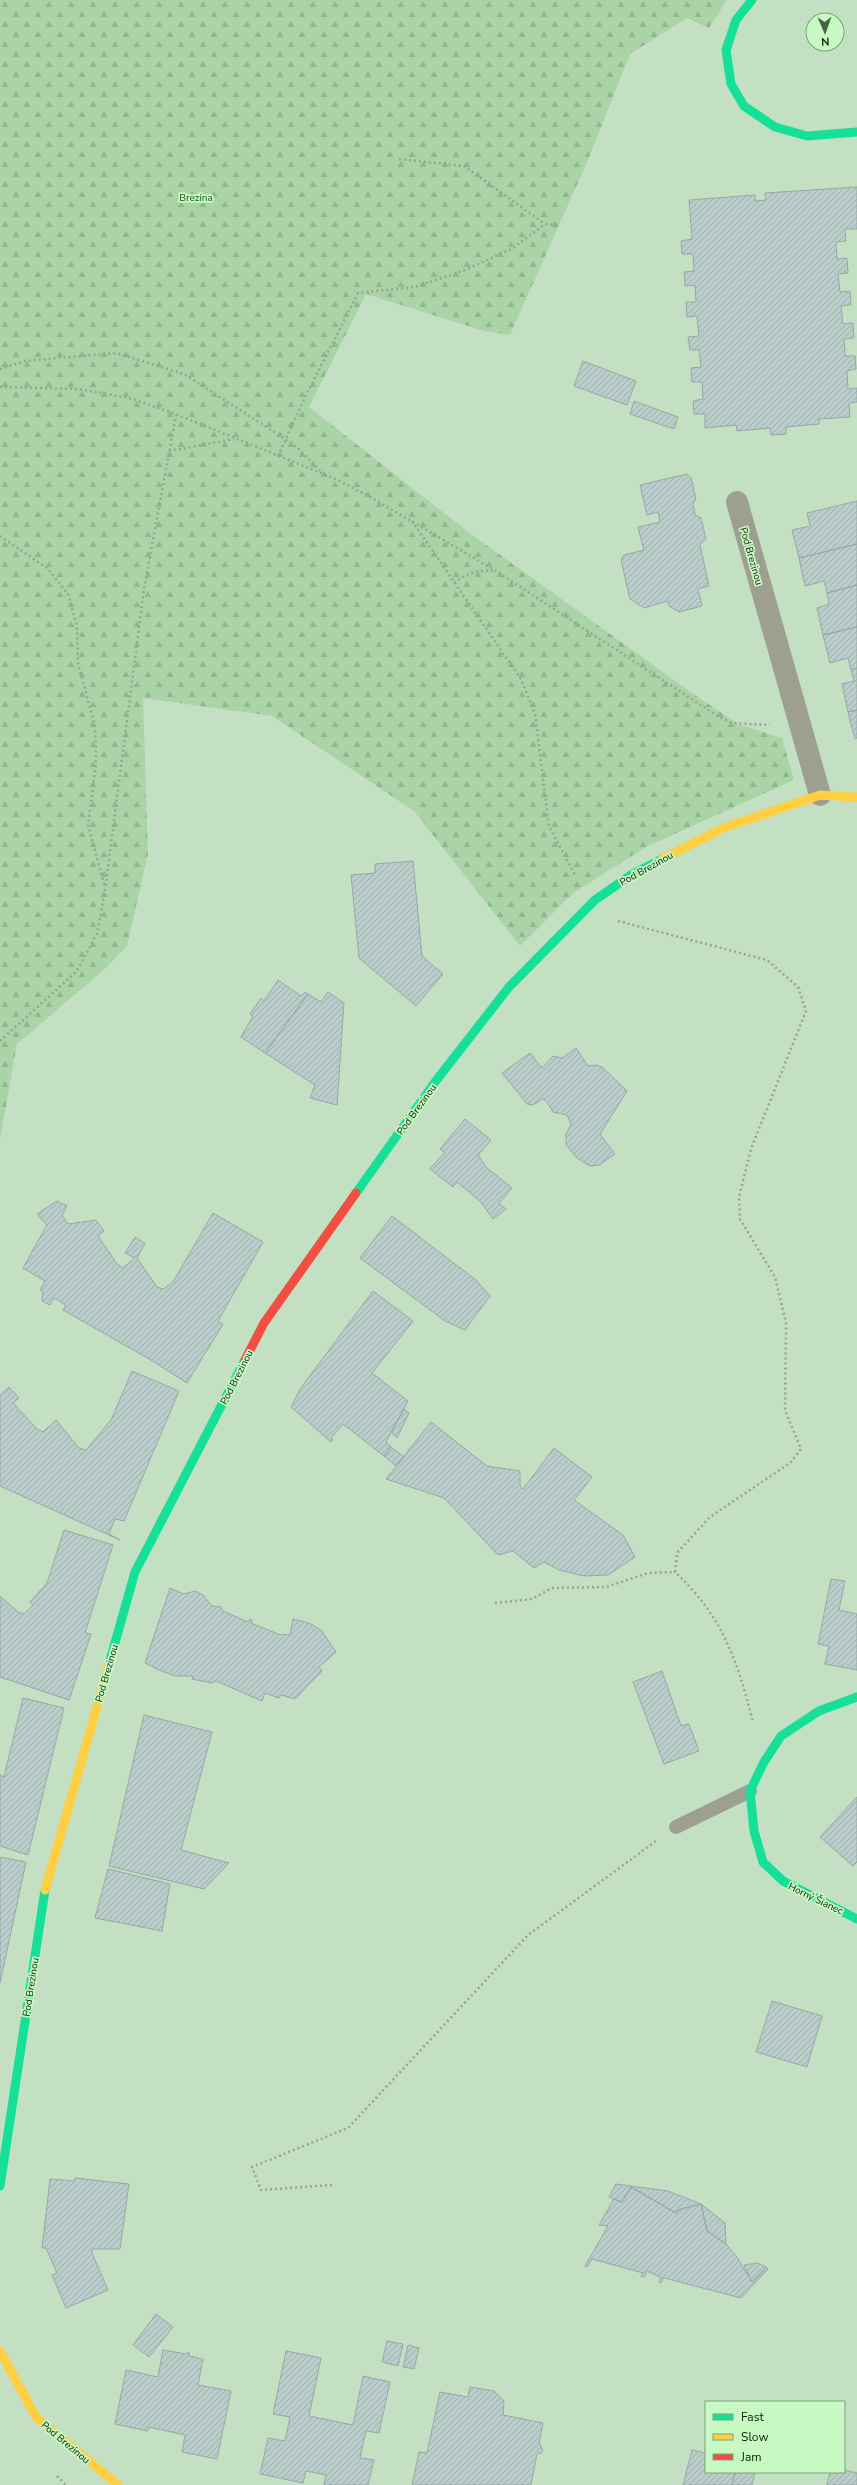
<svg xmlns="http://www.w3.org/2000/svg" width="857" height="2485" viewBox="0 0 857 2485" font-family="'Nunito Sans',sans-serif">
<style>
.forest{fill:url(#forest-firs)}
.building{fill:url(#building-hatch);stroke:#96a8a6}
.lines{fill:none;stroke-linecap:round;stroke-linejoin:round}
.path{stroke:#98a490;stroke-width:2.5;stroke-dasharray:2 3;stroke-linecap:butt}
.lane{stroke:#9da090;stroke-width:14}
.street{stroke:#9da090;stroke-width:22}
.fast{stroke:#16e098;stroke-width:9}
.slow{stroke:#ffcf43;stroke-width:9}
.jam{stroke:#f24e42;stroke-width:9}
.labels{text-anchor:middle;stroke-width:3.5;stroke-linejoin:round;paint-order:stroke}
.park-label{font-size:10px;fill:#195519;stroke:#c6fac2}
.street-label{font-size:10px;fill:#0a1e0a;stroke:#c6fac2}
</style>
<defs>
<pattern id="forest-firs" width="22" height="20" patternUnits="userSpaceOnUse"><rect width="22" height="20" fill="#aad4a7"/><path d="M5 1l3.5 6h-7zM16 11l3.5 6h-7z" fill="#91b68e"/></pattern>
<pattern id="building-hatch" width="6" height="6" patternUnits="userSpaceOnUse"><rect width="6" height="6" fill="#bbcdcb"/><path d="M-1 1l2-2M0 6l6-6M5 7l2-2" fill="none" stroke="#9fb0ad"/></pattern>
</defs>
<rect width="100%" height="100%" fill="#c4e0c2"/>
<path class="forest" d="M0,0H727L709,28L687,18L630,54L588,160L510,335L484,331L366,294L309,407L467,531L692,693L738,724L782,738L794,780L644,848L572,894L520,946L414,811L272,716L143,698L148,854L127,946L107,967L17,1044L0,1140Z"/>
<path class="building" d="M857,187V229H845L846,241L836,242L837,259L847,258L848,273L838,274L840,292L850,291L851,305L841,306L843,324L853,323L854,338L844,339L845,356H855L856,369L847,371L848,389L857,388V402L849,403L850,417L819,419V424L786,427V434L771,435L770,428L737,431L736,425L705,428V414H694L693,401L703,399L702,382H692L691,368L701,367L699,350H690L688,337L699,336L697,316L687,317L686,302H696L695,285L685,286L684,272L694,271L693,254H682L681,241L692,239L689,200L755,195V201L766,200L765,193Z
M583,361L636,381L627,405L574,386Z
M634,401L678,417L674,429L630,414Z
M687,474L691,478L696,499L693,504L695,515L701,518L706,539L700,545L709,586L698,589L702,606L679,612L669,606L668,601L644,608L630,599L621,560L624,555L644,550L638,527L660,522L658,512L647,515L640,485Z
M857,501V544L799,558L792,530L810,526L807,513Z
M857,544V585L827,593L824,581L805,586L799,558Z
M857,585V627L823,635L817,608L829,604L827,593Z
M857,627V668L851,670L848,658L830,663L823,635Z
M857,668V710L848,712L842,684L854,681L851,670Z
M857,710V738L855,739L848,712Z
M413,861L422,956L443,974L416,1006L359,958L351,875L375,873V864Z
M278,980L301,996L305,992L308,994L265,1053L241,1037L253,1016L250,1014L261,998L264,1001Z
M328,992L344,1003L337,1105L310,1098L315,1085L265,1053L308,994L321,1002Z
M576,1048L588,1066L597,1065L603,1068L627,1091L600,1134L615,1154L599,1165L590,1166L577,1158L566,1145V1134L571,1124L567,1115L553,1112L547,1102L543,1099L533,1105L527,1104L502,1073L530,1053L542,1068L553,1056L562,1058Z
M465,1119L491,1140L478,1155L486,1167L512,1188L499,1203L506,1209L493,1219L480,1201L457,1182L453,1187L430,1169L445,1152L440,1149Z
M57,1201L67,1206L62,1215L68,1224L96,1220L104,1231L98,1236L117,1264L123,1268L135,1258L125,1253L135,1237L145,1243L137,1258L157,1287L163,1289L173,1282L213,1213L263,1242L218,1321L223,1324L187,1383L151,1360L63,1310L66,1305L54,1298L50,1305L42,1301L43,1291L40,1290L45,1281L23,1268L47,1225L37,1214Z
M392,1216L476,1280L490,1296L465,1330L445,1321L360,1258Z
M373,1291L413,1321L372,1373L408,1401L386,1442L391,1447L384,1456L343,1424L331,1438L333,1440L331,1442L291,1407L300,1389Z
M132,1371L179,1391L124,1521L115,1519L109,1534L120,1540L0,1486V1395L9,1387L19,1398L13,1403L37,1429L43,1432L56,1420L79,1448L86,1450L111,1420Z
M404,1409L409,1413L397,1438L391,1432Z
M431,1422L487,1466L520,1471V1486L523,1489L554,1448L592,1477L574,1500L623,1535L635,1557L608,1575L584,1576L559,1570L544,1562L534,1568L513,1551L498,1555L444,1498L386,1479Z
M391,1447L404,1457L396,1466L384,1456Z
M64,1530L113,1545L85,1633L91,1634L69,1700L0,1677V1596L18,1612L24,1614L33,1605L30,1602L47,1583Z
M831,1579L845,1581L839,1610L857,1614V1670L825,1664L829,1646L818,1644Z
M170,1588L184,1594L195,1591L203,1595L212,1606L221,1607L223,1611L248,1622L250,1619L252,1620L251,1623L278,1634L290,1635L293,1619L309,1623L321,1630L336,1652L319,1667L322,1671L295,1699L281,1695L279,1698L265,1693L262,1701L216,1681L212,1683L192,1679L193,1676H175L159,1670L145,1663Z
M662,1671L681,1726L689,1724L699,1751L664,1764L633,1682Z
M23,1698L64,1708L28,1855L0,1846V1775L4,1777Z
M144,1715L212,1732L181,1850L229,1863L204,1889L109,1866Z
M857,1797V1862L853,1866L820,1837Z
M0,1857L26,1862L0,1983Z
M108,1869L170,1884L162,1931L95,1918Z
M772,2001L822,2016L807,2067L756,2052Z
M75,2178L129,2184L120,2249H93L92,2253L108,2290L66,2308L52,2275L57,2273L46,2248H42L50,2179L75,2181Z
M616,2184L668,2191L701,2204L678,2210L676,2213L631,2187L622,2202L609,2197Z
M631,2187L676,2213L678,2210L701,2204L707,2231L726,2244L737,2257L752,2282L766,2267L768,2269L741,2298L664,2278L661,2283L659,2282L661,2278L647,2271L644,2277L641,2276L643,2273L592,2259L587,2267L585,2266L608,2226L599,2225L614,2199L622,2202Z
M701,2204L725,2223L726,2244L707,2231Z
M757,2263L766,2267L752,2282L744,2265Z
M156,2314L173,2327L149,2357L133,2345Z
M387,2341L403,2344L398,2366L382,2362Z
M408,2345L419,2348L414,2369L403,2367Z
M163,2350L186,2354L189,2352V2356L203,2359L198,2385L231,2391L217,2459L182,2452L185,2435L149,2427L148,2431L115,2424L126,2370L158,2377Z
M286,2351L321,2358L309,2416L353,2425L363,2376L390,2382L379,2433L366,2431L360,2458L374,2460L368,2485H324L326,2475L306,2471L303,2483L260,2474L268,2438L285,2441L290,2417L273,2414Z
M470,2387L494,2391L504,2401L503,2415L543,2423L539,2443L543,2450L541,2453L537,2454L531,2485H412L419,2452L427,2453L440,2392L468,2397Z
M692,2450L706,2453V2472H735L732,2485H683Z
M844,2470L857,2473V2485H827L830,2472H844Z
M735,2472H755L752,2485H732Z"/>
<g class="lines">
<path class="path" d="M399,159L464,166L545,224
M0,369L25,361L116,353L184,374L285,439L300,450L320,471
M0,387L79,389L129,398L176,414L338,480L372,498L496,571L719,717L733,723L770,725
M169,451L234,439
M278,456L305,397L358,293L415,287L463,271L513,248L545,224L559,225
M412,521L521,679L535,714L549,826L576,877
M0,536L47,568L68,594L77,626L78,664L95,726L96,763L88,825L105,887
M454,583C468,572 477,570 496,571
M618,921L767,960L798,987L806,1011L751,1149L739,1197L740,1219L775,1277L786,1323L785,1410L801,1449L790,1463L710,1517L677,1553L675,1572C723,1617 737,1660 753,1722
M0,1041L76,972L97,934L105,890L144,589L176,415
M495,1603L532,1599L552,1588L606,1587L648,1573L675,1572
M332,2185L261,2190L252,2167L348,2128L528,1935L656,1841
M57,2476L66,2485"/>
<path class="lane" d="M676,1827L750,1791"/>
<path class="street" d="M737,502L820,795"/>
<path class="fast" d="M752,0L736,20L726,50L731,84L744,106L775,127L807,136L857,132
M356,1193L435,1082L509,987L595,900L631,875L662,859
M109,1664L135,1572L245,1360
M857,1697L819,1711L781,1736L764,1762L750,1791L754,1831L763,1862L783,1881L857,1919
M0,2186L45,1890"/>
<path class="slow" d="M662,859L723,828L820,795L857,797
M45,1890L109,1664
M0,2351L36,2417L118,2485"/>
<path class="jam" d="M245,1360L264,1323L356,1193"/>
</g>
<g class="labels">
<g class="park-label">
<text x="196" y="201">Brezina</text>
</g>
<g class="street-label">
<text transform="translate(752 556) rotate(74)" y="4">Pod Brezinou</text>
<text transform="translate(646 868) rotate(-29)" y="4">Pod Brezinou</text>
<text transform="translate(416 1109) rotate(-54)" y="4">Pod Brezinou</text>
<text transform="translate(236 1377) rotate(-63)" y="4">Pod Brezinou</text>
<text transform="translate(106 1673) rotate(-74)" y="4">Pod Brezinou</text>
<text transform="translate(816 1898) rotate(26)" y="4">Horný Šianec</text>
<text transform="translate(30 1987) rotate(-81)" y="4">Pod Brezinou</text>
<text transform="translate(66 2442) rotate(40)" y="4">Pod Brezinou</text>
</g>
</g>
<rect x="705" y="2401" width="140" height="72" fill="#c6fac2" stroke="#7ba278"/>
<rect x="713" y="2414" width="20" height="6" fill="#16e098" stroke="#7ba278"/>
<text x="741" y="2421" font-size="12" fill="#0a1e0a">Fast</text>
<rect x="713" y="2434" width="20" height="6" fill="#ffcf43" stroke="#7ba278"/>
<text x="741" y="2441" font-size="12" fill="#0a1e0a">Slow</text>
<rect x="713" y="2454" width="20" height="6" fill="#f24e42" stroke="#7ba278"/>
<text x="741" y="2461" font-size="12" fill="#0a1e0a">Jam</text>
<g transform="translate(825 32) rotate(178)"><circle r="19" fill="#c6fac2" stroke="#7ba278"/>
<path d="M0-3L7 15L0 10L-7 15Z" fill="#4b624a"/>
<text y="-6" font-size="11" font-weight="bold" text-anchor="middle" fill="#0a1e0a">N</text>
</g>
</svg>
